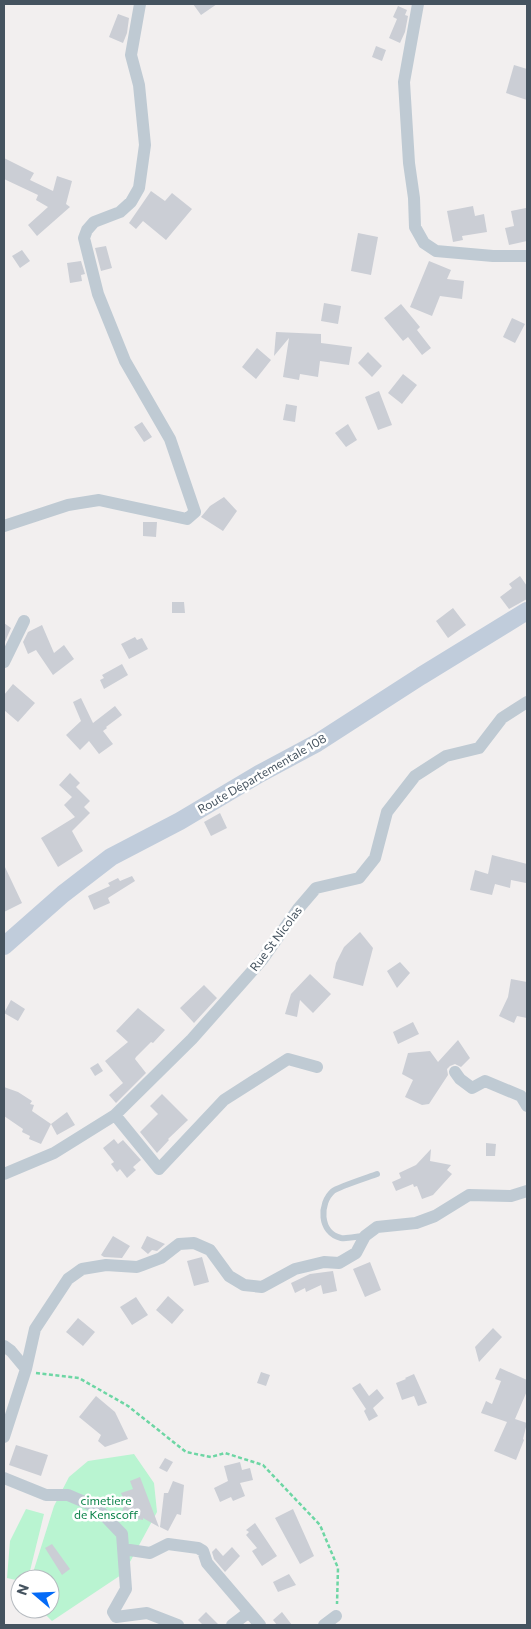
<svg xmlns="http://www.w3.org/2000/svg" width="531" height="1629" viewBox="0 0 531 1629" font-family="Commissioner,sans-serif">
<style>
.green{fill:#b9f4d1}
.building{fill:#cbced5}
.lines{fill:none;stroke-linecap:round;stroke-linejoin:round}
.path{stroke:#6dd6a4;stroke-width:2.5;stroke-dasharray:4 2.5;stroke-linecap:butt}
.lane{stroke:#bfcad3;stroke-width:6}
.street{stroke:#bfcad3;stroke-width:12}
.secondary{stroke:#c0ccdb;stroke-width:18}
.labels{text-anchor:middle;stroke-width:5;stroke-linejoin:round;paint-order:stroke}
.street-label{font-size:12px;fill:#45535f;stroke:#fff}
.park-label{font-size:12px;fill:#0d844a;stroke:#fff}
</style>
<rect width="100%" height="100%" fill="#f2efef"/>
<path class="green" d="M134,1454L154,1483L157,1512L124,1573L52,1621L40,1609H50V1579H31L54,1506L69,1477L88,1461Z
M26,1509L44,1514L28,1579H20V1581L7,1578L10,1541Z"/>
<path class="building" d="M193,4H217L201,15Z
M398,6L407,10L405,15L408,16L405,32L400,43L389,38L397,19L393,17Z
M118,14L129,18L127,33L123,43L109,37Z
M376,46L386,50L382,61L372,57Z
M514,65L527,69V100L506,93Z
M4,158L34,173L30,180L53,191L57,176L72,181L66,204L70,207L37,236L28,225L48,207L36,200L38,195L4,179Z
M151,191L165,201L172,193L192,209L166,240L143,221L136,229L129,223Z
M473,206L475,216L484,214L487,232L462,236L463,240L453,242L447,211Z
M526,208L527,241L509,245L505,228L514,226L511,211Z
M358,233L378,237L371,275L351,271Z
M106,246L112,268L101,271L95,248Z
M22,250L30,261L20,268L12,256Z
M81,261L85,274L81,275L82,281L70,283L67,263Z
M429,261L451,270L447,279L464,281L462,299L440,296L432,316L410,307Z
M324,303L341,306L338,324L321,321Z
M401,304L420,327L417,330L431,348L422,355L408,337L403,341L384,318Z
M512,318L525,324L515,343L503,337Z
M276,332L321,334V343L352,347L349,365L320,361L318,377L300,374L299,380L283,377L289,338L274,356Z
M257,348L271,360L256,379L242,367Z
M368,352L382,366L372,377L358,363Z
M403,374L417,385L402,404L388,393Z
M379,391L392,425L378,430L365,397Z
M286,404L297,406L295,422L283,420Z
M142,422L152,437L144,442L134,427Z
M348,424L357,440L346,447L335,433Z
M224,497L237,511L223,531L201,517L210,506Z
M143,522H157L156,537L143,536Z
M520,576L527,586V599L509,609L500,597L512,588L509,584Z
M172,602H184L185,613H172Z
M453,608L466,625L448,638L436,621Z
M4,623L11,628L4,644Z
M42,625L54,653L64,645L74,659L53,675L36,650L28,654L23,642L28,632Z
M135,637L137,640L142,638L148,649L129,659L121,644Z
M122,664L128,675L104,689L100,680L104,678L102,675Z
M13,684L35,703L18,722L4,710V695Z
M81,698L93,723L115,706L122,715L106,727L107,728L103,731L113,744L99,754L89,741L80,750L66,735L81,721L73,702Z
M70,773L80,783L76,787L90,801L84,807L90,813L72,831L83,851L58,867L41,838L75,817L64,805L72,797L59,785Z
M220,813L227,828L211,836L204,822Z
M492,855L527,864L526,883L511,880L510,888L495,884L492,895L470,890L475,870L488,874Z
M4,865L22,903L4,912Z
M132,876L135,881L108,898L110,903L94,910L88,896L110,886L108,883L118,878L120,881Z
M360,932L373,948L363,986L333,978L336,963L344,947Z
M400,962L410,973L397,988L387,971Z
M310,974L331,994L313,1013L300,1000L297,1017L285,1014L291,994Z
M511,979L527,982V1018L517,1016L514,1023L499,1016L508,997Z
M204,985L217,998L194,1023L180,1008Z
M11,1000L25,1009L18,1021L4,1013Z
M138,1008L165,1030L153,1043L151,1042L136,1057L135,1059L146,1073L116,1103L109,1095L123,1083L105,1061L128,1042L116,1031Z
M413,1022L419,1034L398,1044L393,1032Z
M458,1040L470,1058L461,1067L455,1064L450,1066L447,1069L448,1075L429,1104L422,1105L405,1097L413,1080L402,1074L408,1053L430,1051L438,1062Z
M98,1063L103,1071L95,1076L90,1068Z
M4,1087L18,1092L32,1101L30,1104L34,1105L32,1111L51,1124L41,1144L29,1139L30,1136L22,1132L23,1129L4,1116Z
M162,1094L188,1120L168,1139L169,1140L157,1153L140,1132L158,1114L150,1106Z
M67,1112L75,1125L57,1135L51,1124Z
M114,1139L118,1144L123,1140L141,1160L133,1167L136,1170L127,1178L120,1169L117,1172L111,1164L114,1162L103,1148Z
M486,1143L496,1144L495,1156H486Z
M431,1149L430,1161L451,1165L447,1170L452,1174L433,1195L422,1199L417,1186L414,1187L413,1184L396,1191L392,1182L401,1178L399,1173L416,1165Z
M113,1236L130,1246L122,1258L104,1257L101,1255Z
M147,1236L165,1244L157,1251L152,1250L148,1254L141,1248Z
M202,1257L209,1282L194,1286L187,1261Z
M370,1262L381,1290L365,1297L353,1269Z
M333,1271L337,1291L323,1294L321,1285L306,1292L305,1288L295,1293L291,1283L310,1274Z
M168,1296L184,1310L172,1324L156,1310Z
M136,1297L148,1315L132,1325L120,1307Z
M78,1318L95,1332L83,1346L66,1332Z
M493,1328L502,1337L479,1362L475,1347Z
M500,1368L527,1380V1391L515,1419L527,1423L523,1439L524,1440L516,1460L494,1451L507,1422L481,1413L486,1401L492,1404L501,1381L495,1379Z
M261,1372L270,1375L266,1386L257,1383Z
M414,1374L427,1403L418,1406L414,1396L402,1400L396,1383L406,1379L405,1378Z
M360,1383L369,1396L377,1389L384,1398L373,1408L378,1416L369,1421L364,1411L366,1409L352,1388Z
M96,1396L115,1412L128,1439L105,1447L98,1441L101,1435L79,1417Z
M16,1445L48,1455L41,1476L9,1465Z
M165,1458L173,1462L167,1472L159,1468Z
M240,1462L242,1470L250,1468L253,1480L240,1483L245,1496L233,1501L231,1497L220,1502L214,1488L228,1481L224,1466Z
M140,1477L159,1527L143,1518V1520L122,1516L124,1500L121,1493L133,1489L130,1481Z
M173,1481L184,1485L181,1515L177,1514L168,1531L160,1527L164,1493H168Z
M293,1509L314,1556L300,1564L275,1518Z
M255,1523L277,1556L262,1566L252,1551L257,1548L246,1535L249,1532L246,1530Z
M52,1544L70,1569L62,1575L45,1548Z
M232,1547L240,1556L225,1572L214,1559L212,1552L216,1548L223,1556Z
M289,1574L296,1585L278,1592L273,1582Z
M206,1612L219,1625H203L198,1620Z
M282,1612L292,1625H277L273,1620Z"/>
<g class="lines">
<path class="path" d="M36,1373L79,1378L128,1406L186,1452L211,1457L225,1453L263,1465L320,1525L338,1568L337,1604"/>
<path class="lane" d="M365,1236C358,1236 348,1239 341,1238C319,1233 319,1203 333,1191C338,1187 369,1177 377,1174"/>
<path class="street" d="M418,4L404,82L409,163L414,198L415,227L424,243L436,251L493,256H527
M4,526L68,505L99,500L187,519L195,512L170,439L125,361L98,294L84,238L87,230L94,222L120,212L131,202L139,188L145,145L139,85L131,55L140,4
M4,662L24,621
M455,1072L460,1079L472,1088L485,1081L521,1096L527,1106
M115,1115L159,1169L224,1100L288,1059L317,1067
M4,1174L54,1153L115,1115L192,1039L262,960L298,909L316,888L359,878L375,858L387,812L415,776L446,756L479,748L502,718L527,702
M4,1346L11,1351L26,1369L4,1437
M26,1369L35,1329L68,1279L82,1269L106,1265L137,1267L161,1258L179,1244L194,1243L210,1250L229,1276L244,1285L262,1287L295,1269L324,1262L339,1263L356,1253L365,1236L377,1227L416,1223L435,1216L469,1195L511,1196L527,1191
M4,1478L46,1495H68L96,1507L122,1534L126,1589L113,1612L116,1617L147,1613L178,1625
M123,1549L150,1553L168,1544L198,1548L203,1551L207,1563L249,1612
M232,1625L249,1612L260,1625
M324,1625L336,1616"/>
<path class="secondary" d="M4,946L63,894L111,857L180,821L259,774L317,743L421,676L527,611"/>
</g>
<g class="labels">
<g class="street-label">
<text transform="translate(262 774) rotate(-30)" y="4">Route Départementale 108</text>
<text transform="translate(276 939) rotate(-53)" y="4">Rue St Nicolas</text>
</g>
<g class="park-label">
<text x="106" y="1505">cimetiere<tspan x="106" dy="14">de Kenscoff</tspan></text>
</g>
</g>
<rect width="531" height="1629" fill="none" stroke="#45535f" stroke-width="10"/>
<g transform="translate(35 1594) rotate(289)"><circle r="24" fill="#ffffff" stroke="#b5babf"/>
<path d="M0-4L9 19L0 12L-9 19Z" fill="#046bf7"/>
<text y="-8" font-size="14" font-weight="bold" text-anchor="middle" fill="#45535f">N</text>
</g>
</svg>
